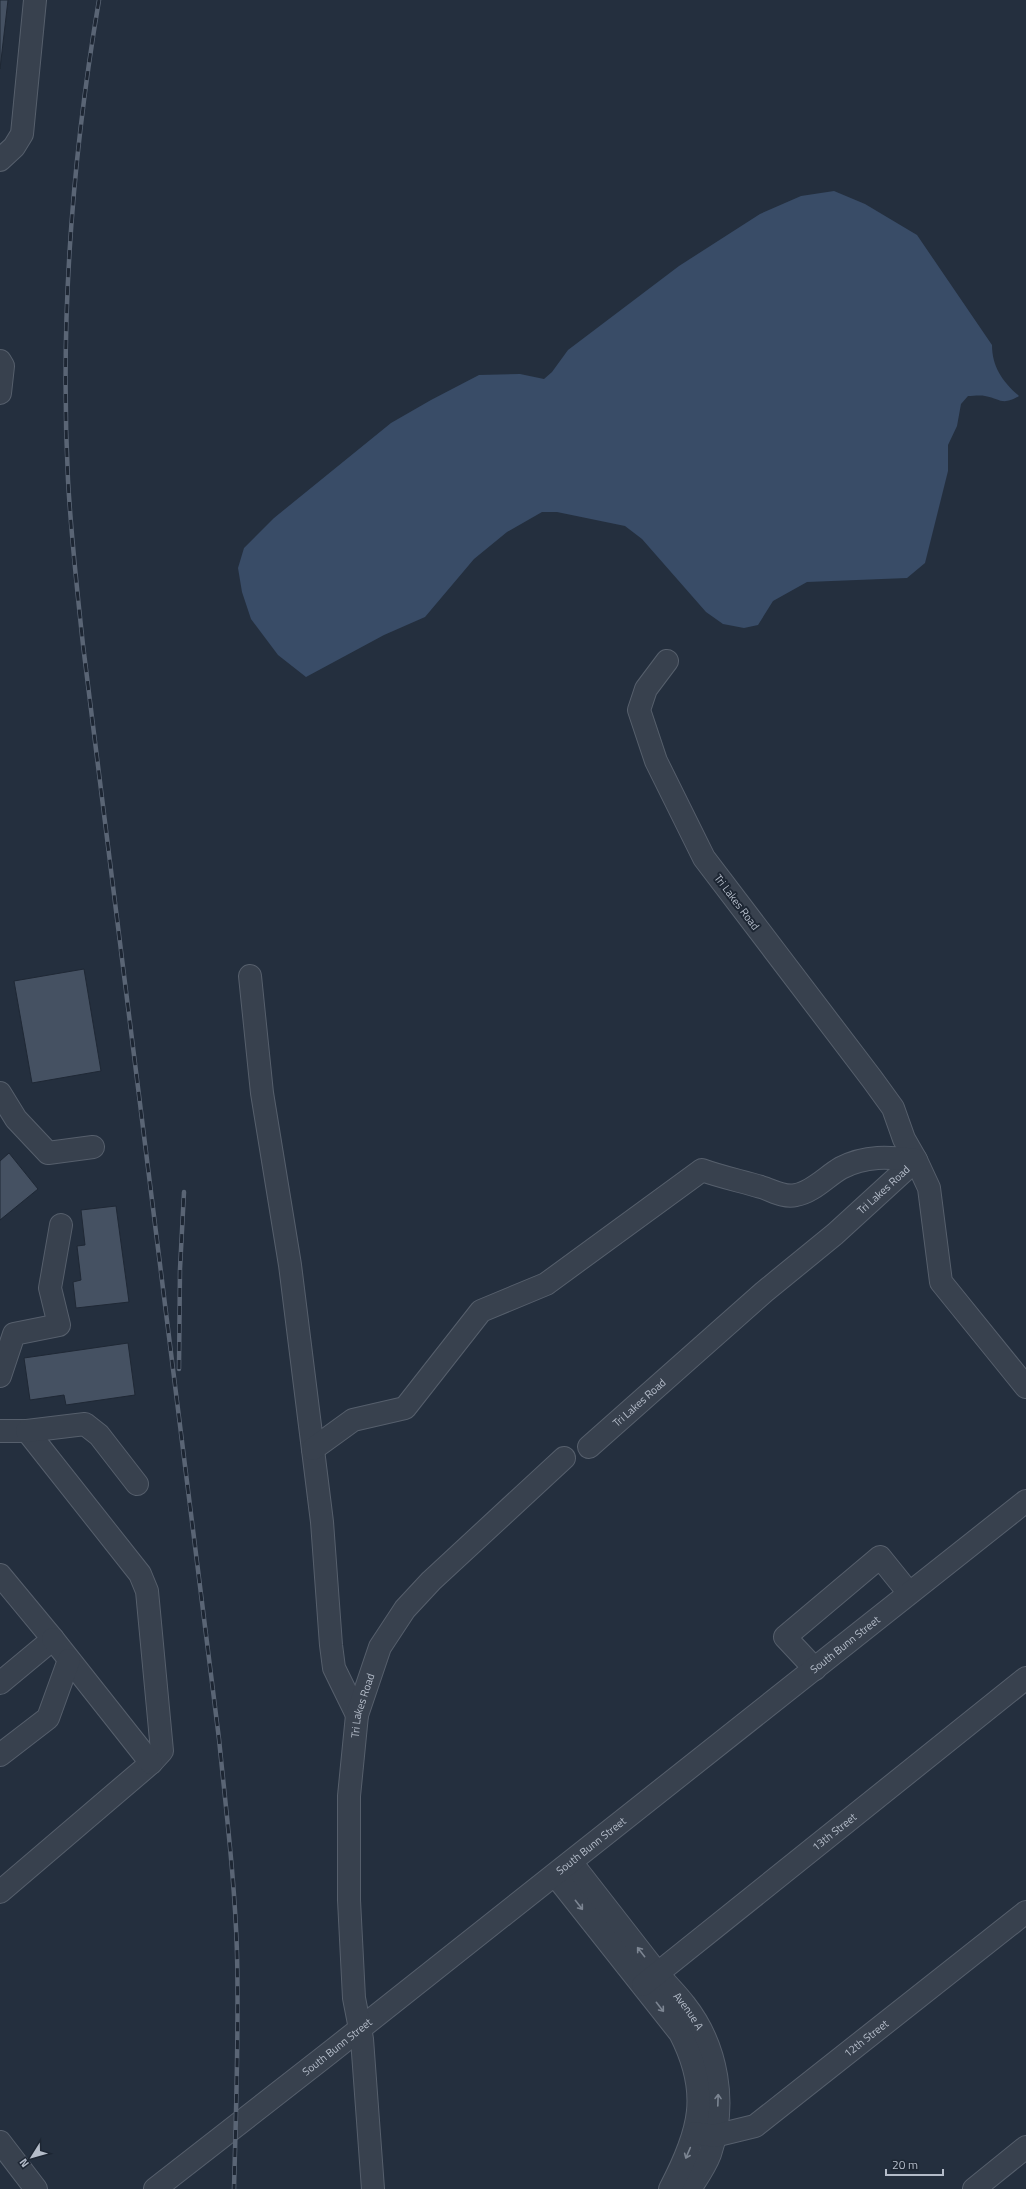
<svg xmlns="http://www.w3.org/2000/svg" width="1026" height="2189" viewBox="0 0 1026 2189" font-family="'Titillium Web',sans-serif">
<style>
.water{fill:#394c67}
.building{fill:#455162;stroke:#1f2835}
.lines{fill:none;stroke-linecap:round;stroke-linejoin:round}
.minor-casing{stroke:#565f6c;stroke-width:24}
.minor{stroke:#38414e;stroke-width:22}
.rail-casing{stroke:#5a6575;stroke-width:4.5}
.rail{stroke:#1d2633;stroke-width:3;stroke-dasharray:9;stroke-linecap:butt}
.oneway{stroke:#7c8592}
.labels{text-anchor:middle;stroke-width:4;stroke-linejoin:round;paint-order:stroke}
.street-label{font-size:11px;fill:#b4bcc9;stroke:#1d2633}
</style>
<rect width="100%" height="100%" fill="#242f3e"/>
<path class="water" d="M834,191L865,204L917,235L992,345C992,367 1003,382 1019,396C1002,406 1001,399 985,396C980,395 973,396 968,396L961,404L957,426L948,445V471L925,563L907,578L807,582L773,601L758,625L744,628L723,624L706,612L642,539L625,526L557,512H542L507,532L474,559L425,617L384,635L306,677L278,655L251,619L242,592L238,568L244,548L274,518L391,423L431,400L479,375L520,374L544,379L552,372L568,350L679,266L760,214L801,196Z"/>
<path class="building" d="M0,0H8L0,69Z
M84,969L101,1071L32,1083L14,981Z
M9,1153L38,1189L0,1220V1161Z
M116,1206L129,1302L76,1308L73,1282L81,1280L77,1246L85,1245L81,1210Z
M128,1343L135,1395L66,1405L64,1395L30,1400L24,1358Z"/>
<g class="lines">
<defs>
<g id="minor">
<path d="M0,160L14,147L22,134L35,0"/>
<path d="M0,361L3,366L0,393"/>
<path d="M250,976L262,1093L290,1265L322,1522L331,1645L334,1668L357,1715"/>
<path d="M0,1093L16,1119L48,1153L93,1147"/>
<path d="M0,1376L14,1334L59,1325L50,1288L61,1225"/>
<path d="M0,1431H27L140,1574L147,1591L162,1751L151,1763L0,1892"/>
<path d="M27,1431L85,1424L99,1435L137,1484"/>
<path id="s1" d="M589,1447L764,1292L835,1234L916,1160L904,1139L893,1108L872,1079L704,858L656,761L639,710L646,689L667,661"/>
<path d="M313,1449L353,1420L405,1408L481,1311L546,1284L702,1170C721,1177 741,1181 761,1187C772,1190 783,1198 796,1195C813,1192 827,1176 841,1168C866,1155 889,1157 916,1160L929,1188L941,1282L1026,1387"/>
<path d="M0,1575L53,1639L0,1683"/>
<path d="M53,1639L151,1763"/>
<path d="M815,1669L785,1637L880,1557L909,1593"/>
<path d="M0,1755L48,1718L69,1660"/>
<path id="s2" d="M571,1862C599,1898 627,1934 655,1970C664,1982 676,1993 685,2005C718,2047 727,2104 710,2154C705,2167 697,2178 690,2189"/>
<path d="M555,1875L680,2033C711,2093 700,2132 670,2189"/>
<path id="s3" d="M643,1985L1026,1678"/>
<path id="s4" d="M695,2133L714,2136L755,2126L1026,1912"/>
<path d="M0,2142L36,2189"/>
<path id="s5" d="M155,2189L328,2054L1026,1501"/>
<path id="s6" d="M373,2189L362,2039L354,1998L349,1900V1796L357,1715L380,1647L405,1609L431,1581L564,1458"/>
<path d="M974,2189L1026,2147"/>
</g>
</defs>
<use href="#minor" class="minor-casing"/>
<use href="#minor" class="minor"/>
<defs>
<path id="rail" d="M99,0C72,158 60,319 68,480C71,535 77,590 83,645L219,1739C226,1810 235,1882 237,1953C239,2032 236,2110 234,2189
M179,1369L180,1269L184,1192"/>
</defs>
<use href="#rail" class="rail-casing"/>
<use href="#rail" class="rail"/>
</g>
<defs><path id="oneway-shaft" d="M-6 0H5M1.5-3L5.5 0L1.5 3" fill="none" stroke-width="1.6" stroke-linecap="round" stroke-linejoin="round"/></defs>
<g class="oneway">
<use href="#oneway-shaft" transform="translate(579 1905) rotate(52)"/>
<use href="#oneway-shaft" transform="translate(641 1952) rotate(-128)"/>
<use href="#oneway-shaft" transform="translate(660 2007) rotate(52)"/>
<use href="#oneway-shaft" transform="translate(718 2100) rotate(-88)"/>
<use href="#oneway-shaft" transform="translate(688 2153) rotate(113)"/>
</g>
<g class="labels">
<g class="street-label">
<text transform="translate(737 902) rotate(53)" y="4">Tri Lakes Road</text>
<text dy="4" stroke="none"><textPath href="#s1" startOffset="391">Tri Lakes Road</textPath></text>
<text dy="4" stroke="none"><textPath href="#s1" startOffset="67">Tri Lakes Road</textPath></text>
<text dy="4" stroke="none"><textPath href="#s5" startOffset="879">South Bunn Street</textPath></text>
<text dy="4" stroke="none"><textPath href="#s6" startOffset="486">Tri Lakes Road</textPath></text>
<text dy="4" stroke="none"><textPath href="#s3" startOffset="245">13th Street</textPath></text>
<text dy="4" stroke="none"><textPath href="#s5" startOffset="555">South Bunn Street</textPath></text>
<text dy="4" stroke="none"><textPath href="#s2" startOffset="190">Avenue A</textPath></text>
<text dy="4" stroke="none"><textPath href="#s4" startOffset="203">12th Street</textPath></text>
<text dy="4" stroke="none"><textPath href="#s5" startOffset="231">South Bunn Street</textPath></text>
</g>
</g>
<g transform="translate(32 2157) rotate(233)" stroke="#1d2633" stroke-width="3" paint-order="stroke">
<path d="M0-3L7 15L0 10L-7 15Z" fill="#b4bcc9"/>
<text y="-6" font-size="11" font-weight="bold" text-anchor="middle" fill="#b4bcc9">N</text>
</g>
<path d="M886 2169v6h57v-6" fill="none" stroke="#b4bcc9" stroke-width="2"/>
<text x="892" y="2169" font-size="12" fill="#b4bcc9" stroke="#1d2633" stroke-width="3" paint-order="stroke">20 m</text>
</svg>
